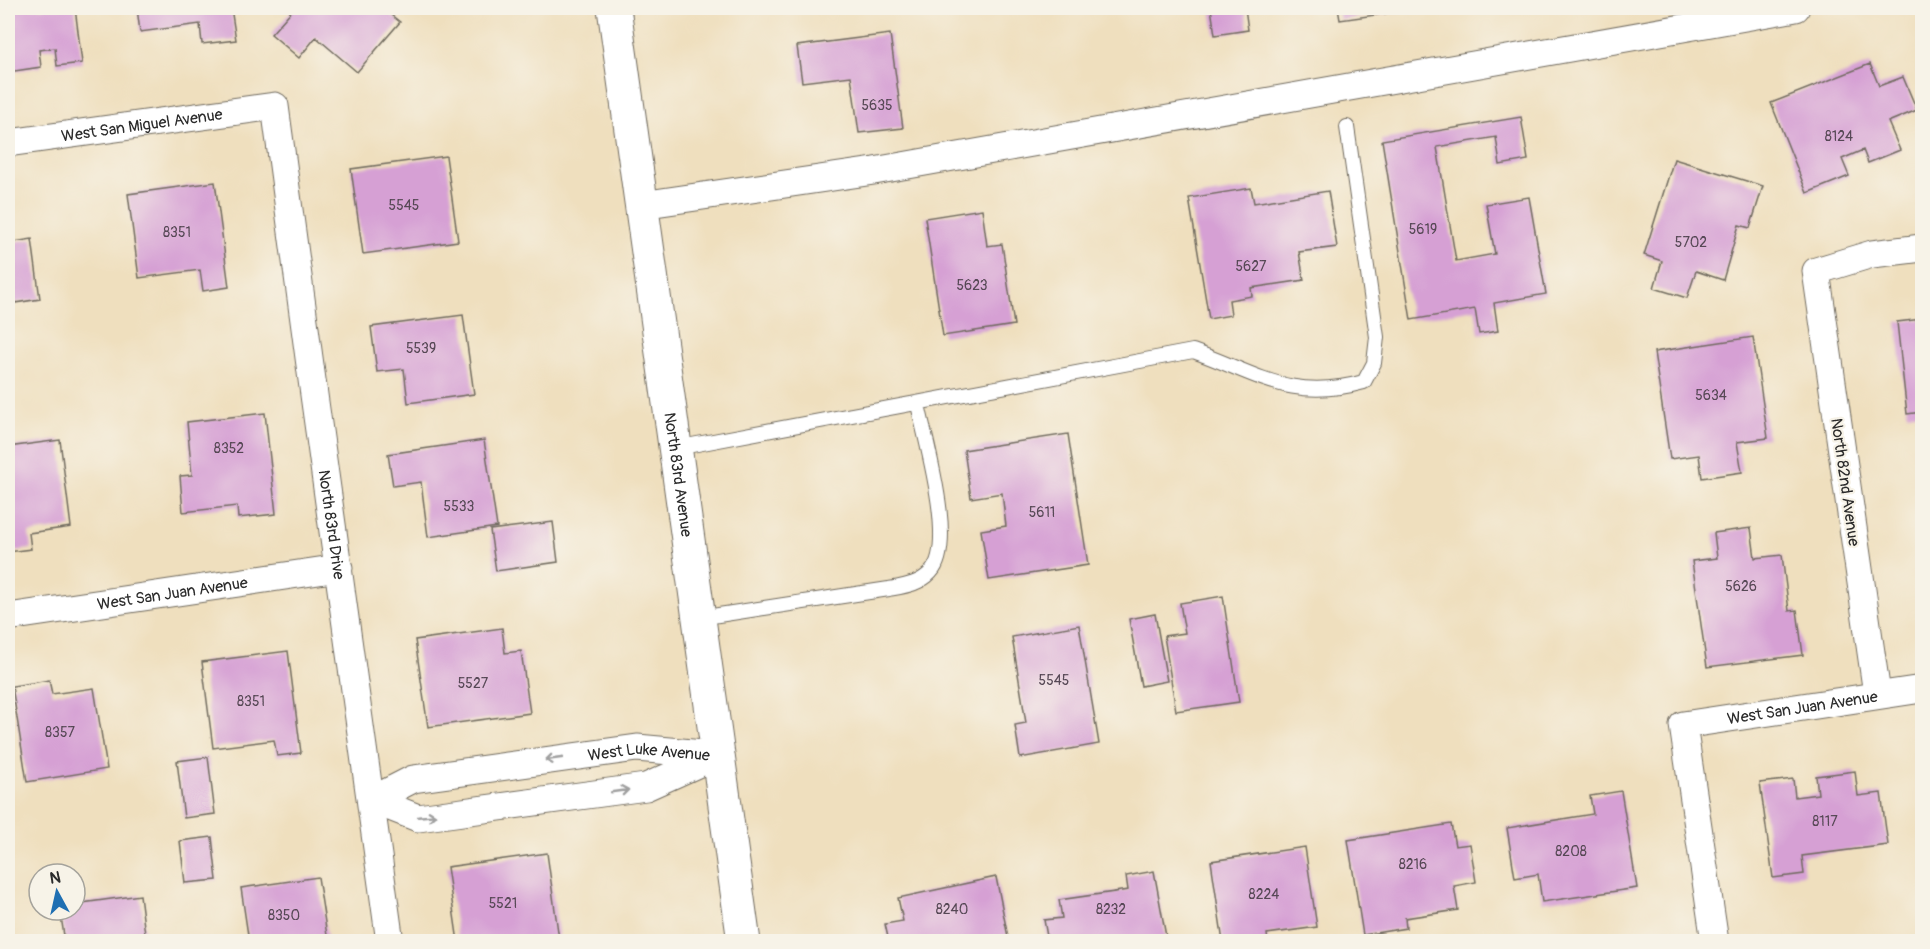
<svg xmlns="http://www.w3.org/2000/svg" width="1930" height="949" viewBox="0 0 1930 949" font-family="Pangolin,sans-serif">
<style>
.building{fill:#d6a0d4}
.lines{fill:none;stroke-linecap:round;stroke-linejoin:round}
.service-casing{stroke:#706a5e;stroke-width:16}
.minor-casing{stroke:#706a5e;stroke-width:29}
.secondary-casing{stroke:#706a5e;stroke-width:35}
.service{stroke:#fff;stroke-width:14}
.minor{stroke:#fff;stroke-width:27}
.secondary{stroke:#fff;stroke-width:33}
.oneway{stroke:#a0a0a0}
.labels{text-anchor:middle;stroke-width:4.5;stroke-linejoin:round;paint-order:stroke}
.number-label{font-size:14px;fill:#564855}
.street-label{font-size:16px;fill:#2b2b2b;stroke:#f7f3e8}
</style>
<rect width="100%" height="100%" fill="#f7f3e8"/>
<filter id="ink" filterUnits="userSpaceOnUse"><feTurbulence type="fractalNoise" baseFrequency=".0167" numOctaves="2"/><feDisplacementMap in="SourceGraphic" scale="12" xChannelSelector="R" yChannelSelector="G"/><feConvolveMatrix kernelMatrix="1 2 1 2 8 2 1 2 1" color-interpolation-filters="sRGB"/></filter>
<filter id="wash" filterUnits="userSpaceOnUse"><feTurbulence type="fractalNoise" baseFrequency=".008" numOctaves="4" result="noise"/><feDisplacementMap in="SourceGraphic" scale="24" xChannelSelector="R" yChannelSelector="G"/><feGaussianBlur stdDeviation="1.35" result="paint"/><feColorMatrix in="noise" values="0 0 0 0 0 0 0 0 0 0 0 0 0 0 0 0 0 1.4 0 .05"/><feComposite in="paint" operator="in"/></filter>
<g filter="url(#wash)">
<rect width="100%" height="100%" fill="#efdfbe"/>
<g id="blocks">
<path class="building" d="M8,8H75L82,63L57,66L55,48L39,50L41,67L8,72Z
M137,8H231L236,40L202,44L200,24L140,32Z
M294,8H382L400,22L357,72L316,37L299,58L271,34Z
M1211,8H1245L1248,30L1215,35Z
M1338,8H1417L1418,9L1340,20Z
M890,34L903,128L859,133L851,76L802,82L797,46Z
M1870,64L1879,86L1903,77L1917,110L1888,122L1900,150L1868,163L1863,150L1842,159L1849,176L1807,193L1771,103Z
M1521,117L1528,160L1500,165L1496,137L1437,147L1456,261L1495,254L1486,204L1529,197L1546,294L1494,303L1498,331L1479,334L1475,309L1411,320L1382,140Z
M446,156L458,241L363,254L351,169Z
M1674,159L1763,186L1750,228L1739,225L1723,280L1696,271L1687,298L1654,288L1662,261L1644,255Z
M215,182L229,287L203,291L200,270L139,278L128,194Z
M1251,188L1254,203L1328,191L1337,247L1299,252L1304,280L1251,288L1252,296L1229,300L1231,315L1209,319L1189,198Z
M982,209L987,246L1002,244L1014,325L943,336L925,218Z
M32,239L40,299L8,304V243Z
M463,315L474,394L408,403L404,369L377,372L371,327Z
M1922,319V412L1907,414L1897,322Z
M1753,337L1768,438L1737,442L1742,472L1702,478L1699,455L1670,459L1654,352Z
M265,413L276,514L238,518L237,506L183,512L180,476L192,475L187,422Z
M1068,434L1088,565L989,580L981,530L1006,526L1002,493L971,498L964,450Z
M60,440L71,527L29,533L31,549L8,552V447Z
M484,440L497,527L428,537L421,482L393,486L388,454Z
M553,522L558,562L496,571L490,530Z
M1751,528L1755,558L1782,555L1789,611L1797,610L1803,655L1707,667L1692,561L1717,558L1714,533Z
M1223,596L1239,702L1176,711L1164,636L1185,633L1180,603Z
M1155,614L1167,681L1141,686L1129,619Z
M1079,625L1099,744L1020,758L1015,725L1026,723L1012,637Z
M502,628L505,653L521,651L530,713L428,727L415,640Z
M288,651L301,753L277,756L274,740L213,748L202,662Z
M49,680L52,694L94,688L107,769L27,782L12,686Z
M208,757L215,814L184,818L177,761Z
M1855,771L1858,796L1881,793L1888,845L1802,856L1804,874L1773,878L1760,783L1793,779L1795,797L1818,794L1816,776Z
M1621,791L1637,888L1542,902L1538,874L1515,878L1507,828L1593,814L1590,796Z
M1451,824L1455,846L1470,844L1476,882L1454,886L1458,910L1405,918L1406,928L1363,935L1348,840Z
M212,837L217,880L185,883L180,841Z
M1305,847L1317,927L1267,934L1268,942H1223L1211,861Z
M547,853L559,939L540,942H458L447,867Z
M1154,871L1167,942H1048L1044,920L1062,918L1059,900L1128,890L1126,876Z
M318,877L328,942H249L241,888Z
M996,877L1009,942H889L885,924L903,921L898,898Z
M140,895L146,942H65L60,910H75V904Z"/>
</g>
</g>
<g filter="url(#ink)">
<use href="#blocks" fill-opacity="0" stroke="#706a5e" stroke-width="1.5"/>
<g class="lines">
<defs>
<path id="service" d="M676,448L1193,351C1258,374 1291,402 1364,382L1374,363L1377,337L1347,127
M699,618L889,589C905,586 920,584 931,572C957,545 925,440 918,404"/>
<g id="minor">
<path id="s1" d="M8,143L275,106C311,385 353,663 390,942"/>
<path d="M641,205L874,171L1796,8"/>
<path id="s2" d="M8,617L339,568"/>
<path d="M1877,694L1816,271L1872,254L1922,248"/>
<path d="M372,800L418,818L646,787L717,755"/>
<path id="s3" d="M372,800L413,779L637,748L714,755"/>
<path id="s4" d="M1715,942L1683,725L1922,689"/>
</g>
<g id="secondary">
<path id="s5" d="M614,8L744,942"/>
</g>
</defs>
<use href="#service" class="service-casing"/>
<use href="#minor" class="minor-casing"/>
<use href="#secondary" class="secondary-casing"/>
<use href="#service" class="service"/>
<use href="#minor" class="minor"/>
<use href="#secondary" class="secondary"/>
</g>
<defs><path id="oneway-shaft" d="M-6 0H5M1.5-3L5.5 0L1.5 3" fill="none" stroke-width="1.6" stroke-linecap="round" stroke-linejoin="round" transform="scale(1.5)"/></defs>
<g class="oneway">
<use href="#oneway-shaft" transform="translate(554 759) rotate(172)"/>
<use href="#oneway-shaft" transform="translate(620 791) rotate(-8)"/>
<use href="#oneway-shaft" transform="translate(427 816) rotate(-5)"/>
</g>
</g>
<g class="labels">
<g class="number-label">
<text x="877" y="110">5635</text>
<text x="1839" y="141">8124</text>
<text x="404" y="210">5545</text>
<text x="1423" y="234">5619</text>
<text x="177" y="237">8351</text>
<text x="1691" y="247">5702</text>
<text x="1251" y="271">5627</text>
<text x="972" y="290">5623</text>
<text x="421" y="353">5539</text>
<text x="1711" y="400">5634</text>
<text x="229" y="453">8352</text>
<text x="459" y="511">5533</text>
<text x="1042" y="517">5611</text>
<text x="1741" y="591">5626</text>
<text x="1054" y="685">5545</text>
<text x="473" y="688">5527</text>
<text x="251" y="706">8351</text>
<text x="60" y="737">8357</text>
<text x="1825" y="826">8117</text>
<text x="1571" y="856">8208</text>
<text x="1413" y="869">8216</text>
<text x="1264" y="899">8224</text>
<text x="503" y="908">5521</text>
<text x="952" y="914">8240</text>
<text x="1111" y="914">8232</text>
<text x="284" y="920">8350</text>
</g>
<g class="street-label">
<text dy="6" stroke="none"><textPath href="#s1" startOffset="135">West San Miguel Avenue</textPath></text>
<text dy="6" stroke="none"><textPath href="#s5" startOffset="471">North 83rd Avenue</textPath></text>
<text transform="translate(1846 482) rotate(82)" y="6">North 82nd Avenue</text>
<text dy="6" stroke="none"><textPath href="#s1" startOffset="692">North 83rd Drive</textPath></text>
<text dy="6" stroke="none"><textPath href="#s2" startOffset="166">West San Juan Avenue</textPath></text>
<text dy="6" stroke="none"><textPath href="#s4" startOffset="340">West San Juan Avenue</textPath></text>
<text dy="6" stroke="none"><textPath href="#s3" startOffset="284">West Luke Avenue</textPath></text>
</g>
</g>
<rect width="1930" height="949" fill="none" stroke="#f7f3e8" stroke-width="30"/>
<g transform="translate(57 892) rotate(352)"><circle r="28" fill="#f7f3e8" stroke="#a5a39c" stroke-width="1.5"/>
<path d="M0-4.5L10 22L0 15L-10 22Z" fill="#1f6fb2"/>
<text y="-9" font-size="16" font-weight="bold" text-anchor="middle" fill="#2b2b2b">N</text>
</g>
</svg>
